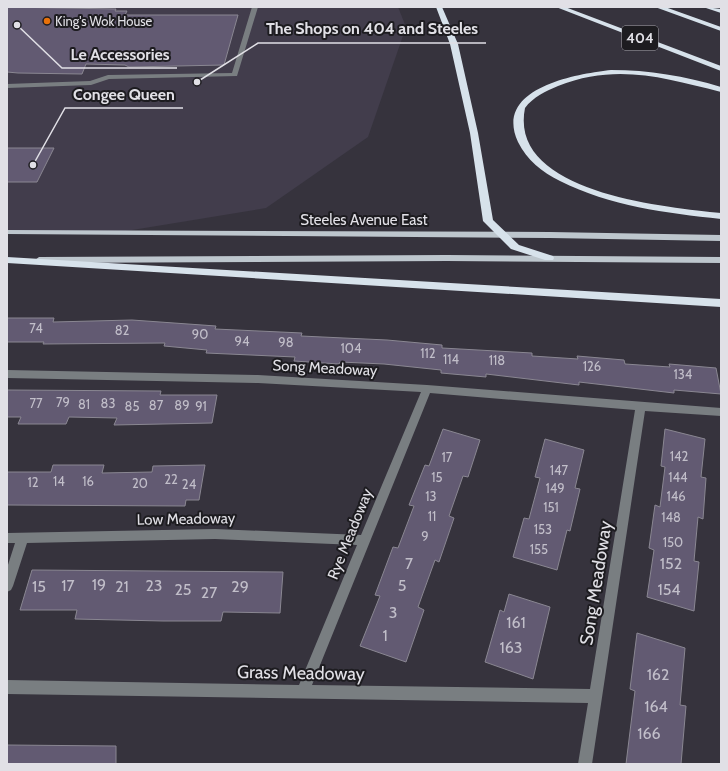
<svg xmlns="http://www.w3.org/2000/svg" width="728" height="771" viewBox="0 0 728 771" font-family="Cabin,sans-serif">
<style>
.built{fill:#423d4c}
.building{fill:#625a72;stroke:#8a8792}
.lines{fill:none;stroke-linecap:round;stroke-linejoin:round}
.minor{fill:#797e81;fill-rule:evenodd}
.major{fill:#bdc6cd;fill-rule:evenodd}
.highway{fill:#d7e2eb;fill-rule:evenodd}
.food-dot{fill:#e8710a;stroke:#1d1c20;stroke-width:1.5}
.labels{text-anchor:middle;stroke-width:4;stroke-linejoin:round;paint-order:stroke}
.far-poi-label{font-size:13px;fill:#e1e0e6;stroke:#1d1c20;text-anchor:start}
.number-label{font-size:13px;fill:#c1bec9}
.shield{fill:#1d1c20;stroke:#a6a5ab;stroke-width:1}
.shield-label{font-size:14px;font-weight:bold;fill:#e1e0e6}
.street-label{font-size:15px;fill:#e1e0e6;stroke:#1d1c20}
.near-number-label{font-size:16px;fill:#c1bec9}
.near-street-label{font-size:18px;fill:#e1e0e6;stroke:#1d1c20}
.leader{fill:none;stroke:#e1e0e6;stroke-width:1.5}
.callout-dot{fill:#e1e0e6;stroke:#1d1c20;stroke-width:1.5}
.callout-label{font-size:16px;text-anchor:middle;font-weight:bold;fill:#e1e0e6;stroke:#1d1c20;stroke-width:4;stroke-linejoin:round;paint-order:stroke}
</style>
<rect width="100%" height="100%" fill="#36333d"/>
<path class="built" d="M7,7H398L406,27L368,137L266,208L114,233L7,232Z"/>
<path class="building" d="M7,7L116,9L115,11H127L125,15H238L224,65L129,67L125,65L86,64L82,74L18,73L7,72Z
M7,148H54L37,182H7Z
M7,318H54L53,322L132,320L216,326L215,329L302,333L301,336L387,340L442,345V348L532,353V356L578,359L577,356L624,360L625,364L670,367L669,364L716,368L721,394L674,390V393L579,382V385L486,374V377L441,373V370L384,364L340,362L339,364L294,361L295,357L206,353L207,350L164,346L165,343L43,344L44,342H7Z
M7,390L161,391L160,395H217L212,423L114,425L117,418L69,417L66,424H18L21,417H7Z
M443,429L480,440L468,477L463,476L449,516L454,518L439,562L435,560L418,607L424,610L406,662L360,646L380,596L375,595L393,547L398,548L414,506L409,505L425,465L429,466Z
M665,429L705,439L701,477L706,478L703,519L698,517L694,561L699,562L694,611L647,597L654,550L649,548L655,505L660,507L665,467L661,466Z
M545,439L584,450L575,488L580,489L570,531L567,530L557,570L513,557L524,518L529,519L540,478L535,477Z
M53,465H104L102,473L152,472L153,466L205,465L199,500H186L185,506L7,505V472H51Z
M32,570L283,572L280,613L223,612L221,621H163L75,619L77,610H20Z
M509,594L550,607L533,679L485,662L500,610L504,612Z
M637,633L685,648L680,705L686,706L681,764H626L635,691L630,689Z
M7,745L116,746V764H7Z"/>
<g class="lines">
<path class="minor" d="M252,7H258L237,76L109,79L91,85L7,88V84L90,81L108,75L232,73Z
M7,370L258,375L427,385L721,408V416L645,411L592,764H578L588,703L7,694V680L299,685L357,545L215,539L27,543L13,586L11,590L7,592V568L15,543H7V533L215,529L361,535L421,392L258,383L7,378ZM430,393L635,410L590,689L312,685Z"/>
<path class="major" d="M7,230L550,232L721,235V241L550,238L7,234Z
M447,255L721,257V263L447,261L39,263L35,260L39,257Z"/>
<path class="highway" d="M436,7H442L458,44L478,133L493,220L519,245L553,256L554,258L553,260H545L511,249L483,221L470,133L450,44Z
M556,7H565L721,66V71Z
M655,7H665L721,27V31Z
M705,7L721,9V13L706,8Z
M611,70C649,70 685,76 721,87V92C664,78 617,63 558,86C546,91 533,97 525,108C508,193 665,207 721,213V219C666,213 610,206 560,181C542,172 527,160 518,142C493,88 576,74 611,70Z
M7,257L721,299V307L7,263Z"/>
</g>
<circle class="food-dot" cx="47" cy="21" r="4"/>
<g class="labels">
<g class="far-poi-label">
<text x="55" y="26">King's Wok House</text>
</g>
<g class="number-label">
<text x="36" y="333">74</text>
<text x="122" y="335">82</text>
<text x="200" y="339">90</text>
<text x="242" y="346">94</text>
<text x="286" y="347">98</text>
<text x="351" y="353">104</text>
<text x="428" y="358">112</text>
<text x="451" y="364">114</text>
<text x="497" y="365">118</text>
<text x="592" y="371">126</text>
<text x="683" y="379">134</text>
<text x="63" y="407">79</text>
<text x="36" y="408">77</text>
<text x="108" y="408">83</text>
<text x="84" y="409">81</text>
<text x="156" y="410">87</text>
<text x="182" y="410">89</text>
<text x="132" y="411">85</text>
<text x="201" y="411">91</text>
<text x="679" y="461">142</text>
<text x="447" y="462">17</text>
<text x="559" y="475">147</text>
<text x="437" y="482">15</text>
<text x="678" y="482">144</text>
<text x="171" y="484">22</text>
<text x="59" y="486">14</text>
<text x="88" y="486">16</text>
<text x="33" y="487">12</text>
<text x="140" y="488">20</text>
<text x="189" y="489">24</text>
<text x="555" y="493">149</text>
<text x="431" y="501">13</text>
<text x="676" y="501">146</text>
<text x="551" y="512">151</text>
<text x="432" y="521">11</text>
<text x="671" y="522">148</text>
<text x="543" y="534">153</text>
<text x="425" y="541">9</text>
<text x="673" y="547">150</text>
<text x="539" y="554">155</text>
</g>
<rect class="shield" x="622" y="26" width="36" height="24" rx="3"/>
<g class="shield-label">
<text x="640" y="43">404</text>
</g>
<g class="street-label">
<text x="364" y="225">Steeles Avenue East</text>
<text transform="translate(325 368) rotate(3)" y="5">Song Meadoway</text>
<text transform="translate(186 519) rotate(-1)" y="5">Low Meadoway</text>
<text transform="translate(350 534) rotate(-68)" y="5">Rye Meadoway</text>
</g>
<g class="near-number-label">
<text x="409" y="569">7</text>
<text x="671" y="569">152</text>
<text x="99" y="590">19</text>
<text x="68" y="591">17</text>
<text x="154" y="591">23</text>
<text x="402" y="591">5</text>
<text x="39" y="592">15</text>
<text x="122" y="592">21</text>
<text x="240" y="592">29</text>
<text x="183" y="595">25</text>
<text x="669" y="595">154</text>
<text x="209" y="598">27</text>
<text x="393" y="618">3</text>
<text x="516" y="628">161</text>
<text x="385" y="641">1</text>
<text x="511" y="653">163</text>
<text x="658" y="680">162</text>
<text x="656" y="712">164</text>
<text x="649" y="739">166</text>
</g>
<g class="near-street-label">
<text transform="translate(596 583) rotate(-81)" y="6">Song Meadoway</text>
<text transform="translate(301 673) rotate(1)" y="6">Grass Meadoway</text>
</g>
</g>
<path class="leader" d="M197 82L258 43H486M17 25L62 68H177M33 165L65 108H183"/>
<g class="callout-dot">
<circle cx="197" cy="82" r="4"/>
<circle cx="17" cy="25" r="4"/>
<circle cx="33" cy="165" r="4"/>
</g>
<g class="callout-label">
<text x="372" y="34">The Shops on 404 and Steeles</text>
<text x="120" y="60">Le Accessories</text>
<text x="124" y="100">Congee Queen</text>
</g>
<rect width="728" height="771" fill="none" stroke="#e1e0e6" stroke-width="16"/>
</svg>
